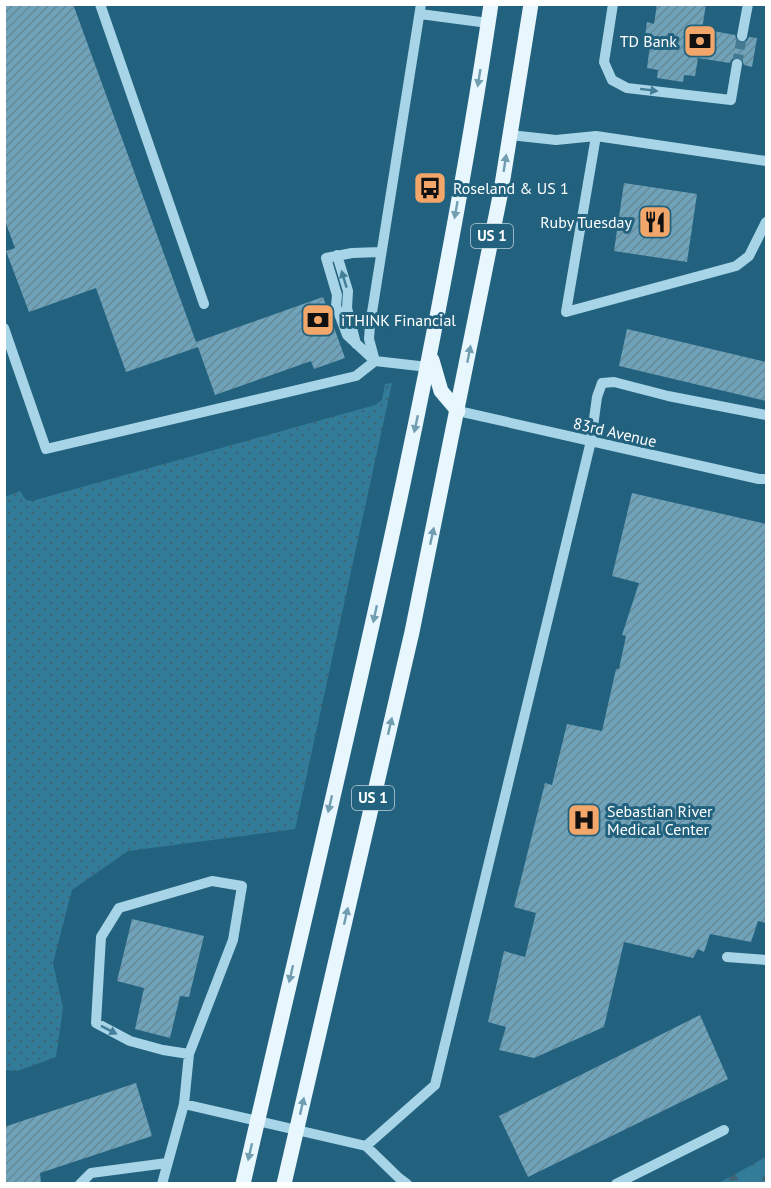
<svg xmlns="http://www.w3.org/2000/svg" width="771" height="1188" viewBox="0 0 771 1188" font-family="'PT Sans',sans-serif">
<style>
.grass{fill:url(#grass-dots)}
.forest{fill:url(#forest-firs)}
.building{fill:url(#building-hatch)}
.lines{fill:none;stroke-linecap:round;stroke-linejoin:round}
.minor-tunnel{stroke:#437a91;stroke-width:10;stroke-dasharray:10 5;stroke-linecap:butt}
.minor{stroke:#a7d4e6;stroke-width:10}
.major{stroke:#e8f6fd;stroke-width:15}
.oneway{fill:#719db1}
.oneway2{fill:#437e98}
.labels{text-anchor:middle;stroke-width:6;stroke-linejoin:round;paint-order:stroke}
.shield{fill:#22627e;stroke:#bdd0d8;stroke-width:1.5}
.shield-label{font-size:15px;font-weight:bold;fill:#fff}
.poi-label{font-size:16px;fill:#fff;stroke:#22627e;text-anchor:start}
.street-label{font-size:16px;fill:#fff;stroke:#22627e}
</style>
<defs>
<pattern id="grass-dots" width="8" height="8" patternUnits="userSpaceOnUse" patternTransform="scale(1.5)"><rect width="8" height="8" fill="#327c9a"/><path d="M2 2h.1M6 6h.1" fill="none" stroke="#3f6473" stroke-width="1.8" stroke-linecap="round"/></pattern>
<pattern id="forest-firs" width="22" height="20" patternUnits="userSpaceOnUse" patternTransform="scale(1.5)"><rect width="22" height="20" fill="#327c9a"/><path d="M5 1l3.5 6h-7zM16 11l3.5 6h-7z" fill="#3f6473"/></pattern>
<pattern id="building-hatch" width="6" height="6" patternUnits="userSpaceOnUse" patternTransform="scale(1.5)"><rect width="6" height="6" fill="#70a3b9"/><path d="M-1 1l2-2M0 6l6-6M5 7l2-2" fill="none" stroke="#658998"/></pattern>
</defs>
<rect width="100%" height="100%" fill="#22627e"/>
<path class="grass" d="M392,383L295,829L128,851L72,890L53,963L63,1008L56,1057L17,1071L5,1070V497L20,491L26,500L32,501L375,405L382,400L385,384Z"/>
<path class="forest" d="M766,1157V1183H719Z"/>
<path class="building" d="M4,4H73L196,342L323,297L345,358L314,369L311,361L215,395L198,347L126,372L96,288L29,312L6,251L15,248L4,218Z
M657,4H706L702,29L735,35L737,41L741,43L747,41L749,37L757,38L752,67L744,65L742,59L738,57L732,59L730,63L698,58L695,76L684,75L683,82L657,78L658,70L647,68L650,45L644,44L647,22L654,24Z
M624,183L697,194L687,262L614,251Z
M627,329L766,362V401L619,366Z
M632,493L766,524V923L758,921L751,942L710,934L704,952L698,949L693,958L624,942L604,1027L534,1058L499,1050L506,1027L488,1022L504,951L525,957L536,913L514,907L545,783L552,785L567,724L602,731L616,669H619L626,636L622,635L639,583L612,576Z
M132,919L204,936L189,997L180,996L170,1038L135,1029L144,988L117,981Z
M700,1015L728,1079L528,1177L499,1116Z
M136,1083L152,1136L40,1173L41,1184H4V1127Z"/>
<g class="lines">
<path class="minor-tunnel" d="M737,64L742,36"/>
<path class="minor" d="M100,4L204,304
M421,4L370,325L369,339L375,361L428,367
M613,4L604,62L612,80L627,88L731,100L737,64
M420,14L488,23
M742,36L748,4
M510,135L556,140L596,136L766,161
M596,136L566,312L736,266L749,256L766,222
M337,255L348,291L347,308L356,344
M4,328L46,449L356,376L375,361L347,335L336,306L337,295L326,258L352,253L381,252
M458,411L759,479H766
M727,957L766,960
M184,1104L189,1054L233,940L242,886L212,881L119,908L101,937L96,1023L130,1041L163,1050L189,1054
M366,1146L435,1085L591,441L597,397L602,383L614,382L668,396L766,415
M80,1184L91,1173L167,1163
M162,1184L184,1104L366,1146L399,1178L407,1184
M616,1184L724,1130"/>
<path class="major" d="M432,360L441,391L458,411
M243,1184C333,792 432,402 491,4
M284,1184L412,632L501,191L531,4"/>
</g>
<defs><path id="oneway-solid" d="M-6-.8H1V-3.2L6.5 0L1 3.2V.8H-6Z" transform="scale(1.5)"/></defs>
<g class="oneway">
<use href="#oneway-solid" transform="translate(479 78) rotate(99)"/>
<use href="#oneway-solid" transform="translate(505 163) rotate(-81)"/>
<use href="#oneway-solid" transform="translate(456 210) rotate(100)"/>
<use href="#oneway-solid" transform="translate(469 354) rotate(-79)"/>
<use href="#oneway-solid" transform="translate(416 424) rotate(102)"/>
<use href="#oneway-solid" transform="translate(432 536) rotate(-78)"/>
<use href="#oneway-solid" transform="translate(375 614) rotate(102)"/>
<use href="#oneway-solid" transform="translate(390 726) rotate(-77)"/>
<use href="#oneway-solid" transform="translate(330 804) rotate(103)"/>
<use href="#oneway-solid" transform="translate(346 916) rotate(-77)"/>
<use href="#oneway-solid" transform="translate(291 974) rotate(103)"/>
<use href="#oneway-solid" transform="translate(302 1106) rotate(-77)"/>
<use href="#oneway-solid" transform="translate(250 1152) rotate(103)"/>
</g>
<g class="oneway2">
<use href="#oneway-solid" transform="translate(649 90) rotate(7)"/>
<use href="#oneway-solid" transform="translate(344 279) rotate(-107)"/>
<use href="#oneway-solid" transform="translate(109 1030) rotate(27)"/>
</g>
<defs>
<symbol id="bank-square" viewBox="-11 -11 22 22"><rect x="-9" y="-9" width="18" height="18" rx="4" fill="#f2a669" stroke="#22627e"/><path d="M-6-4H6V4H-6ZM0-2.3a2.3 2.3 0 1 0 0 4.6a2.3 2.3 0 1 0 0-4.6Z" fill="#111"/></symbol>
<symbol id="bus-square" viewBox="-11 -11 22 22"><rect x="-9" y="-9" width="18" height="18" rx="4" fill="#f2a669" stroke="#22627e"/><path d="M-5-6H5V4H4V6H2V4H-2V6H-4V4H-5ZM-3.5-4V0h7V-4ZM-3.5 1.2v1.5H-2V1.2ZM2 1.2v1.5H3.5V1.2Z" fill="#111"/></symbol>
<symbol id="restaurant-square" viewBox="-11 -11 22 22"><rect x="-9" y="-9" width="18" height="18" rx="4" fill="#f2a669" stroke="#22627e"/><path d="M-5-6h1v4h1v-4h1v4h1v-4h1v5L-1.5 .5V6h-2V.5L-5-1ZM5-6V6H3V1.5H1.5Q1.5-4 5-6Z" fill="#111"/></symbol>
<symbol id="hospital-square" viewBox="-11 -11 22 22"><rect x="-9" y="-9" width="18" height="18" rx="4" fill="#f2a669" stroke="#22627e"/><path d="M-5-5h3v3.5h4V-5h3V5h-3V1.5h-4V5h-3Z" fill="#111"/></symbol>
</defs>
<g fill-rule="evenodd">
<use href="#bank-square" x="681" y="22" width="38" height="38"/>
<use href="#bus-square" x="411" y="169" width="38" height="38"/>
<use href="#restaurant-square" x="636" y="203" width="38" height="38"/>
<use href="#bank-square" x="299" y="301" width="38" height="38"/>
<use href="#hospital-square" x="565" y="801" width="38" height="38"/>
</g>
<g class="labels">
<g class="shield">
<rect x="471" y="224" width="42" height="24" rx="4.5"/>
<rect x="352" y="786" width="42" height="24" rx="4.5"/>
</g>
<g class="shield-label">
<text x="492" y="241">US 1</text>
<text x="373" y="803">US 1</text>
</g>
<g class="poi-label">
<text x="677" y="47" text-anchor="end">TD Bank</text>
<text x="453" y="194">Roseland &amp; US 1</text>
<text x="632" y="228" text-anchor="end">Ruby Tuesday</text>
<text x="341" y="326">iTHINK Financial</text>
<text x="607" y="817">Sebastian River<tspan x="607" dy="18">Medical Center</tspan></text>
</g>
<g class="street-label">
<text transform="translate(615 432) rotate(13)" y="6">83rd Avenue</text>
</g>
</g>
<rect width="771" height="1188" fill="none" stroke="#ffffff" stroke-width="12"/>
</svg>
